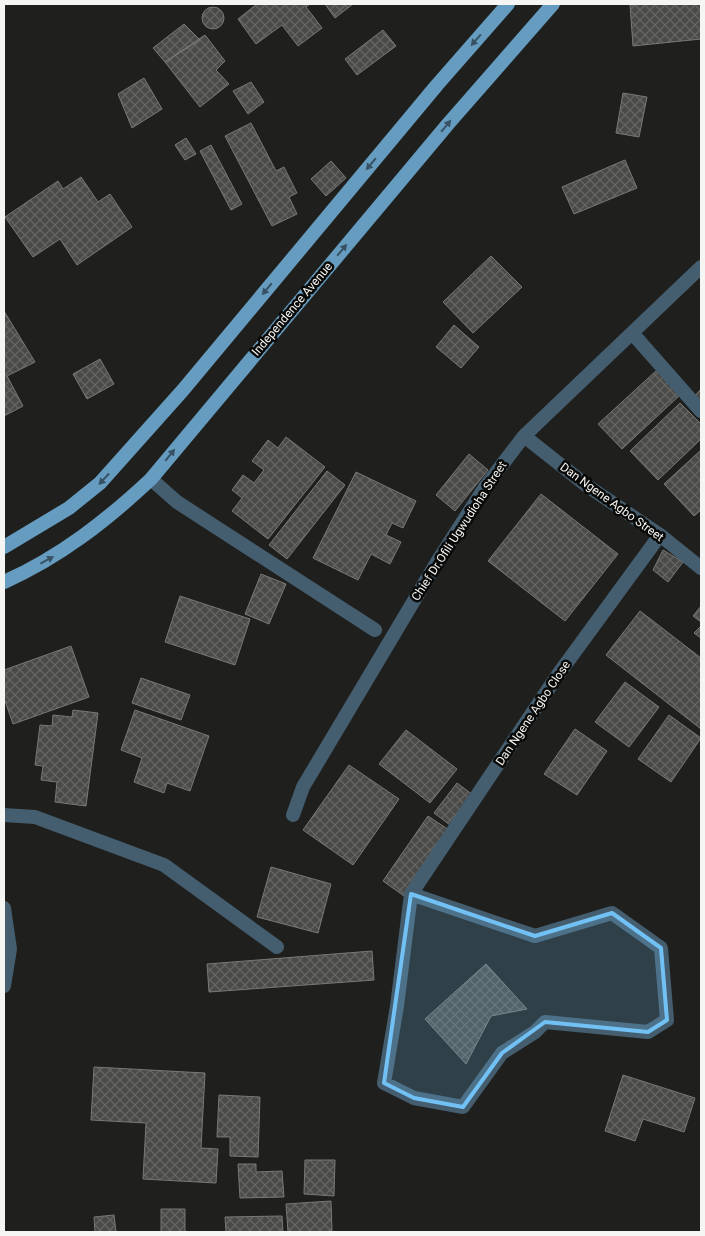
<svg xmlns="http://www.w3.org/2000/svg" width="705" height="1236" viewBox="0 0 705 1236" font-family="Roboto,sans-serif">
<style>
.building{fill:url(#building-cross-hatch);stroke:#787976}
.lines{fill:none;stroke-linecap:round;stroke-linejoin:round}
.minor{stroke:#445d6f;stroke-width:14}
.tertiary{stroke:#445d6f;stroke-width:14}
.primary{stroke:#659cc0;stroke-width:14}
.oneway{fill:#375264}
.marked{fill:#72c1f5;fill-opacity:0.2;stroke:#72c1f5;stroke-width:4;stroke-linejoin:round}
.labels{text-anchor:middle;stroke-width:5;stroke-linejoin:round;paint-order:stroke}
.street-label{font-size:12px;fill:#f5f5f3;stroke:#090908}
</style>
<defs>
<pattern id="building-cross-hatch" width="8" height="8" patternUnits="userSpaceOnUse" patternTransform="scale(1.25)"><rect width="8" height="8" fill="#4a4b48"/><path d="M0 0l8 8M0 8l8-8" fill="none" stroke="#656663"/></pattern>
</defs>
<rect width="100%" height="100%" fill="#1f201d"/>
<path class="building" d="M257,4H310L306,7L322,28L298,46L282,25L256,44L238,19Z
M325,4H353L335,18Z
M644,4H701V39L633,46L630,5Z
M202 18a11 11 0 1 1 22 0a11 11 0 1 1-22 0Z
M184,24L200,40L165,62L153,48Z
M383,30L396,46L357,75L345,59Z
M205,35L225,61L216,70L229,84L200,107L165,62Z
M144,78L162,109L132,128L118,94Z
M251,82L264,102L248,114L233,91Z
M623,93L647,97L639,137L616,133Z
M251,123L276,171L284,167L297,193L289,197L297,214L272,226L225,136Z
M186,138L196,154L185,160L175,145Z
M211,145L242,204L231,210L200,151Z
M625,160L637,188L574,214L562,187Z
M331,161L346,178L326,196L311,179Z
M81,177L98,202L110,194L132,227L77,265L60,239L33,257L5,217L58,181L63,189Z
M491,256L522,287L473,333L443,302Z
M4,311L35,362L7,376L23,406L4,416Z
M454,325L479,347L461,368L436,347Z
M100,359L114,384L87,399L73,374Z
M657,370L680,395L622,449L598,424Z
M701,389V408L692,399Z
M680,403L701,424V439L658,480L630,451Z
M286,437L325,467L268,539L232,511L242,498L232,490L243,475L254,483L264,470L252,461L268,440L278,448Z
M701,450V510L694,516L664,484Z
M469,454L488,470L455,511L436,495Z
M327,471L345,485L287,559L269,545Z
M356,472L416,501L403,528L392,523L386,535L401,542L390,564L371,554L358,580L313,558Z
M541,494L618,554L565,621L488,561Z
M663,550L683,562L668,582L653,570Z
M261,574L286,584L269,624L245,614Z
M180,596L250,619L235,665L165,642Z
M701,606V622L693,616Z
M640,611L701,658V729L606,655Z
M701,626V638L694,633Z
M71,646L89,697L13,724L4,698V670Z
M141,678L190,695L181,720L132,703Z
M625,682L659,707L629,747L595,722Z
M73,710L98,713L86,806L55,802L57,782L41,780L43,766L35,765L40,725L52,726L53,715L72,717Z
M135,710L209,736L190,791L167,783L164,793L134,782L142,758L121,750Z
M669,715L701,738L671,782L638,759Z
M575,729L607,751L577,795L544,774Z
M406,730L457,769L430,803L379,764Z
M349,765L399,799L353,865L303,830Z
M457,783L473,795L450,825L434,813Z
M428,816L449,830L404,896L383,881Z
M271,867L331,884L318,933L257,917Z
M372,951L374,980L209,992L207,964Z
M486,964L527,1009L491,1016L466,1064L425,1019Z
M94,1067L205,1073L201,1148L218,1149L216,1183L143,1179L146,1123L91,1120Z
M623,1075L695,1098L684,1132L643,1119L635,1141L605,1131Z
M219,1095L260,1097L258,1157L230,1156V1137H217Z
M305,1160H335L334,1196L304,1194Z
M238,1164H256V1172L282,1171L284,1197L240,1198Z
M331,1201L332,1232H288L286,1204Z
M161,1209H185V1232H161Z
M114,1215L116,1232H95L94,1217Z
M282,1216L283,1232H226L225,1217Z"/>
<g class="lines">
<path class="minor" d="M633,334L701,411
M524,436L586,485L660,535L701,568
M151,479L177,502L375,630
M4,815L35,817L164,865L277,947
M293,815L303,787L437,562L485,487L524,436L701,267
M411,894L535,936L612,913L661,948L667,1020L648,1032L545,1022L535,1032L502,1053L463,1107L414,1098L384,1083L397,1006L411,894L557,676L660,535"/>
<path class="tertiary" d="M4,908L10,949L4,986"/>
<path class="primary" d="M4,547L69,508L100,483L183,390L437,85L508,4
M4,582C60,557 106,521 151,479L448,124L553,4"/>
</g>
<defs><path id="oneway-solid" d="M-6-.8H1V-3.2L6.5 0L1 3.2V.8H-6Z" transform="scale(1.25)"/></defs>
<g class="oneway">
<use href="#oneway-solid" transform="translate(476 40) rotate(131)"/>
<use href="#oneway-solid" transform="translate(446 126) rotate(-50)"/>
<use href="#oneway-solid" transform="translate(371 164) rotate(130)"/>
<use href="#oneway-solid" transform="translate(342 250) rotate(-50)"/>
<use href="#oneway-solid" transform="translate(267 289) rotate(130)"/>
<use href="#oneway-solid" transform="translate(170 455) rotate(-51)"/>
<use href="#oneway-solid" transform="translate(104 479) rotate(133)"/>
<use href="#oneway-solid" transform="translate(47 560) rotate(-28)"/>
</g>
<path class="marked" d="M411,894L535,936L612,913L661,948L667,1020L648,1032L545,1022L502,1053L463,1107L414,1098L384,1083Z"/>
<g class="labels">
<g class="street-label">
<text transform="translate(292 309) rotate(-50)" y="4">Independence Avenue</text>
<text transform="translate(612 502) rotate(36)" y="4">Dan Ngene Agbo Street</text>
<text transform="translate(459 531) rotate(-57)" y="4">Chief Dr.Ofili Ugwudioha Street</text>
<text transform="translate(533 713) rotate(-56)" y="4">Dan Ngene Agbo Close</text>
</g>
</g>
<rect width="705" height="1236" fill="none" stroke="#f5f5f3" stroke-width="10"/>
</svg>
